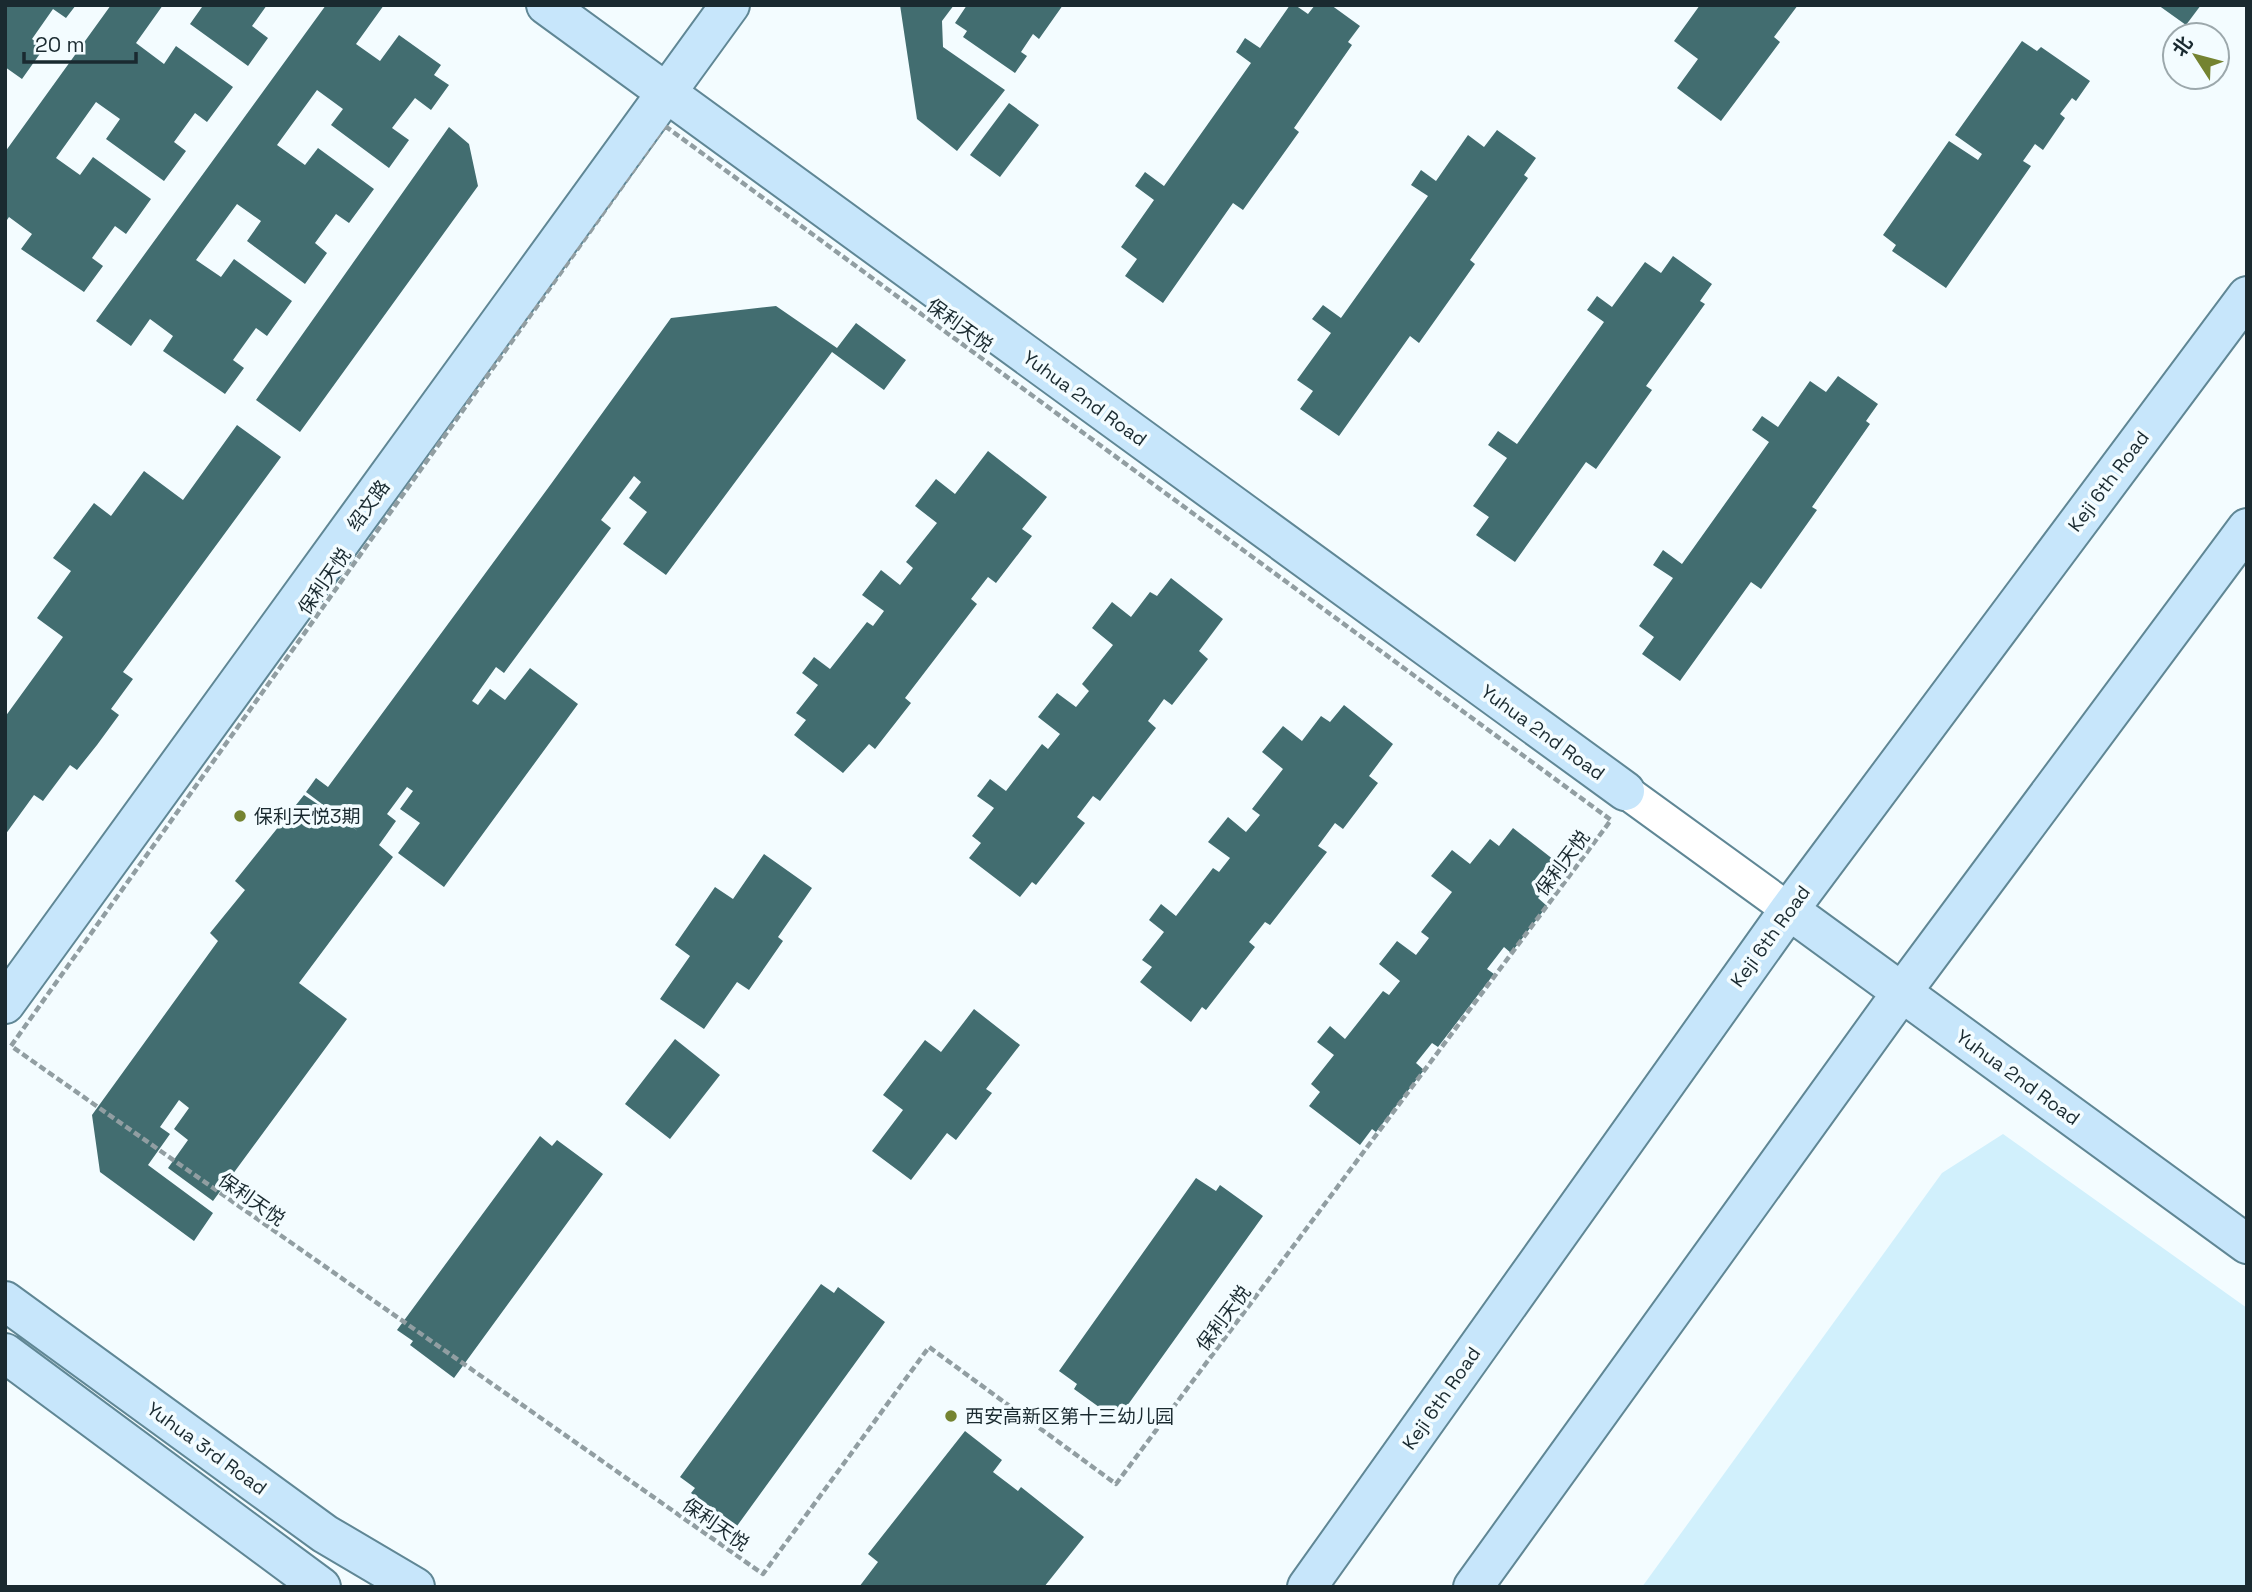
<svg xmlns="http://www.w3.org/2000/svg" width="2252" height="1592" viewBox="0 0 2252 1592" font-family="'Space Grotesk','Noto Sans SC',sans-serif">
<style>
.green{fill:#d1f0fc}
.building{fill:#426d70}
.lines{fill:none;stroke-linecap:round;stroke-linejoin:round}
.street-casing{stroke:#608795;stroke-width:37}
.secondary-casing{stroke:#608795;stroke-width:42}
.path{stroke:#919ea2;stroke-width:4.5;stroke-dasharray:7 3.5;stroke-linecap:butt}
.street{stroke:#fff;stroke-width:33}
.secondary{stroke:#c7e6fb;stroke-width:38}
.poi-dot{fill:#748331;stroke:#f3fcff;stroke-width:2.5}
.labels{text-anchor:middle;stroke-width:7;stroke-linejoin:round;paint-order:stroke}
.street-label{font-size:19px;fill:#1a2a30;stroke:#f3fcff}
.poi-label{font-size:19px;fill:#1a2a30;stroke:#f3fcff;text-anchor:start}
</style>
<rect width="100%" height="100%" fill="#f3fcff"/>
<path class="green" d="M2003,1134L2247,1308V1587H1642L1942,1173Z"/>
<path class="building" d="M5,5H76L66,18L53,9L32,39L44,48L22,79L5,67Z
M111,5H163L136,43L164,64L176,46L233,87L207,122L195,113L174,142L186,151L164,181L106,139L120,119L96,102L56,158L80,175L93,157L151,199L126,234L115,226L92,258L103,266L84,292L21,249L32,234L9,217L5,223V152Z
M199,5H267L252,26L268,38L248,66L190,24L202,7Z
M326,5H384L356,44L380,61L399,35L441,65L434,75L449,85L431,110L415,98L392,128L409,140L389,168L331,125L343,109L317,90L277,145L305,165L318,148L374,189L349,223L336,214L315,243L327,253L305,284L247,241L261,221L237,204L196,260L221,277L234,259L292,301L267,336L256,328L233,360L244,368L225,394L163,351L173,336L150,319L131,346L96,321Z
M900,5H954L942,21L943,47L1005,90L957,151L917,119Z
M967,5H1063L1039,39L1033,34L1021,52L1027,56L1015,73L963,37L967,31L955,23Z
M1290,5H1295L1308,14L1315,5H1331L1360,26L1348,42L1352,45L1294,128L1299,132L1243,210L1233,203L1163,303L1125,276L1137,259L1121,247L1154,200L1135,186L1145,172L1164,186L1251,63L1236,52L1245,38L1260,48Z
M1700,5H1798L1774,37L1780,42L1721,121L1677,88L1698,59L1674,41Z
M2158,5H2201L2186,25Z
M2022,41L2037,51L2041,47L2090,81L2076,101L2072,98L2060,114L2065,118L2043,150L2035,144L2023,161L2031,166L1946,288L1892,251L1896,245L1883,235L1949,141L1978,160L1982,154L1955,135Z
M1009,103L1039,125L1000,177L970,155Z
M449,127L469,144L478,186L300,432L256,400Z
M1497,130L1536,158L1524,175L1528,178L1470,260L1475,264L1419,343L1410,336L1339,436L1300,409L1313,391L1297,380L1331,333L1312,319L1323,305L1341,318L1428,196L1411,185L1421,170L1436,181L1468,135L1484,147Z
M1673,256L1712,284L1700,301L1705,304L1646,386L1652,390L1596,469L1586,462L1515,562L1476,535L1489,517L1473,506L1507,458L1488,445L1498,431L1517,444L1604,322L1587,310L1597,296L1612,307L1645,262L1661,273Z
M776,306L837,348L856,323L906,360L884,390L832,352L666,575L623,544L647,512L629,498L641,482L634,476L601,520L611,528L504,673L496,667L472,701L478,705L490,689L505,700L530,668L578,704L444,887L398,853L420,823L400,809L413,791L407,787L387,814L396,821L379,845L393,857L299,983L347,1019L213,1201L168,1168L188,1140L174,1129L189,1108L179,1100L160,1127L170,1134L148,1165L213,1213L194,1241L100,1172L92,1115L218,941L210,933L245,890L235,881L304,795L358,831L306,792L316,778L328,787L551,484L671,318Z
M1838,376L1878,404L1866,421L1870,424L1812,507L1817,510L1761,589L1751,582L1680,681L1642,654L1654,637L1639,626L1673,578L1653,565L1663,550L1682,564L1769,442L1752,430L1762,416L1778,427L1810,381L1826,392Z
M237,425L281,457L123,672L133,679L111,709L119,715L97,745L77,770L70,765L43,801L34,795L5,835V717L63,637L37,618L71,571L53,558L94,503L111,516L144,471L183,500Z
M988,451L1047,497L1022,529L1032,536L996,583L988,577L971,599L977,604L905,698L911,703L875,749L869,744L843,773L794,735L806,720L796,713L818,685L802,673L814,657L830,669L867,622L873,626L884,611L862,595L881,570L900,585L913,568L906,562L937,523L915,506L936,479L955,494Z
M1171,578L1223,619L1199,651L1208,659L1172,705L1164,699L1148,721L1156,728L1100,801L1093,796L1077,817L1085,823L1036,885L1032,882L1020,897L969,858L981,843L972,836L994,808L977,796L990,779L1006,791L1042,744L1048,749L1060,734L1038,717L1057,693L1076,707L1089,691L1082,684L1113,645L1092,628L1112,602L1131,617L1150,592L1157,596Z
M1344,705L1393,744L1369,776L1378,783L1343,829L1335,823L1318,846L1327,852L1270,925L1265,922L1249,942L1255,947L1206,1010L1202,1007L1191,1022L1140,982L1152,967L1142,960L1164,932L1149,920L1161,904L1176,916L1213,868L1219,872L1230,858L1208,842L1228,817L1246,832L1260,815L1252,809L1283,769L1262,752L1283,726L1302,741L1321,716L1330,722Z
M1513,828L1563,867L1538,898L1547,906L1511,953L1504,947L1487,969L1494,974L1438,1047L1432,1043L1416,1063L1424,1070L1376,1132L1372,1129L1360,1145L1309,1106L1320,1092L1311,1084L1334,1055L1317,1042L1330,1026L1345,1039L1383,991L1389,995L1400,981L1379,964L1397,941L1416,955L1429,938L1421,932L1452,892L1431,876L1452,850L1470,864L1490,839L1499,846Z
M764,854L812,888L778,937L783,941L749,990L737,982L704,1029L660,999L690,956L675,945L715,887L733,899Z
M974,1009L1020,1045L986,1089L992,1093L956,1140L947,1133L911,1180L872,1151L903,1110L883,1095L925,1040L941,1052Z
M675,1039L720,1075L670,1139L625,1104Z
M540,1136L552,1146L557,1140L603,1174L454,1378L410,1345L413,1341L397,1330Z
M1196,1178L1216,1191L1220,1185L1263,1216L1117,1420L1074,1389L1077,1384L1059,1371Z
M821,1284L834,1293L838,1287L885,1322L737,1526L691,1493L695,1488L680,1477Z
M965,1431L1002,1460L993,1472L1018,1491L1021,1487L1084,1537L1044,1587H859L878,1562L868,1554Z"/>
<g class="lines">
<defs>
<path id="street" d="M1625,791L1789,910"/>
<path id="secondary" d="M546,5L1625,791
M1789,910L2247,1244
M5,1004L730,5
M5,1301L325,1534L415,1587
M5,1353L321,1587
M1307,1587L1789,910L2247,296
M1473,1587L1902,992L2247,528"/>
</defs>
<use href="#street" class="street-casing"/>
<use href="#secondary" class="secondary-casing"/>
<path class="path" d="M665,126L1611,820L1116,1484L929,1347L763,1574L11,1046Z"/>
<use href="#street" class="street"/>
<use href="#secondary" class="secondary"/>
</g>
<g class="poi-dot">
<circle cx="240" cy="816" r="7"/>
<circle cx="951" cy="1416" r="7"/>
</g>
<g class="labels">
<g class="street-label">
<text transform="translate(960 325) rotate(36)" y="7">保利天悦</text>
<text transform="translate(1085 398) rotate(36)" y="7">Yuhua 2nd Road</text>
<text transform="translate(2108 481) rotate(-53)" y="7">Keji 6th Road</text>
<text transform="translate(368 505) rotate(-54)" y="7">绍文路</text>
<text transform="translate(324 581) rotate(-55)" y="7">保利天悦</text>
<text transform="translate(1543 732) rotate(36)" y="7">Yuhua 2nd Road</text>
<text transform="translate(1562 863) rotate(-53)" y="7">保利天悦</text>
<text transform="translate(1770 936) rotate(-54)" y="7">Keji 6th Road</text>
<text transform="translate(2018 1077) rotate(36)" y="7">Yuhua 2nd Road</text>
<text transform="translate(252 1199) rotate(35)" y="7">保利天悦</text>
<text transform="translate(1223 1318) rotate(-53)" y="7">保利天悦</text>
<text transform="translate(1441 1398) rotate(-55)" y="7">Keji 6th Road</text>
<text transform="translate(207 1448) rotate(36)" y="7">Yuhua 3rd Road</text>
<text transform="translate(716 1524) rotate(35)" y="7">保利天悦</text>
</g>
<g class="poi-label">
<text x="254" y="823">保利天悦3期</text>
<text x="965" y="1423">西安高新区第十三幼儿园</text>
</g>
</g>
<rect width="2252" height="1592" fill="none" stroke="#1a2a30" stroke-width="14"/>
<g transform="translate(2196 56) rotate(306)"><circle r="33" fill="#f3fcff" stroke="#9ca8ac" stroke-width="2"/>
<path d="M0-5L12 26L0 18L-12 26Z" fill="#748331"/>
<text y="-10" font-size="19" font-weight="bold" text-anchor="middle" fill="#1a2a30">北</text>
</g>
<path d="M24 52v10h112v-10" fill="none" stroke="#1a2a30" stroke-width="3.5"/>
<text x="35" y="52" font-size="21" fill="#1a2a30" stroke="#f3fcff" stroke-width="5" paint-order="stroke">20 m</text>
</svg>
